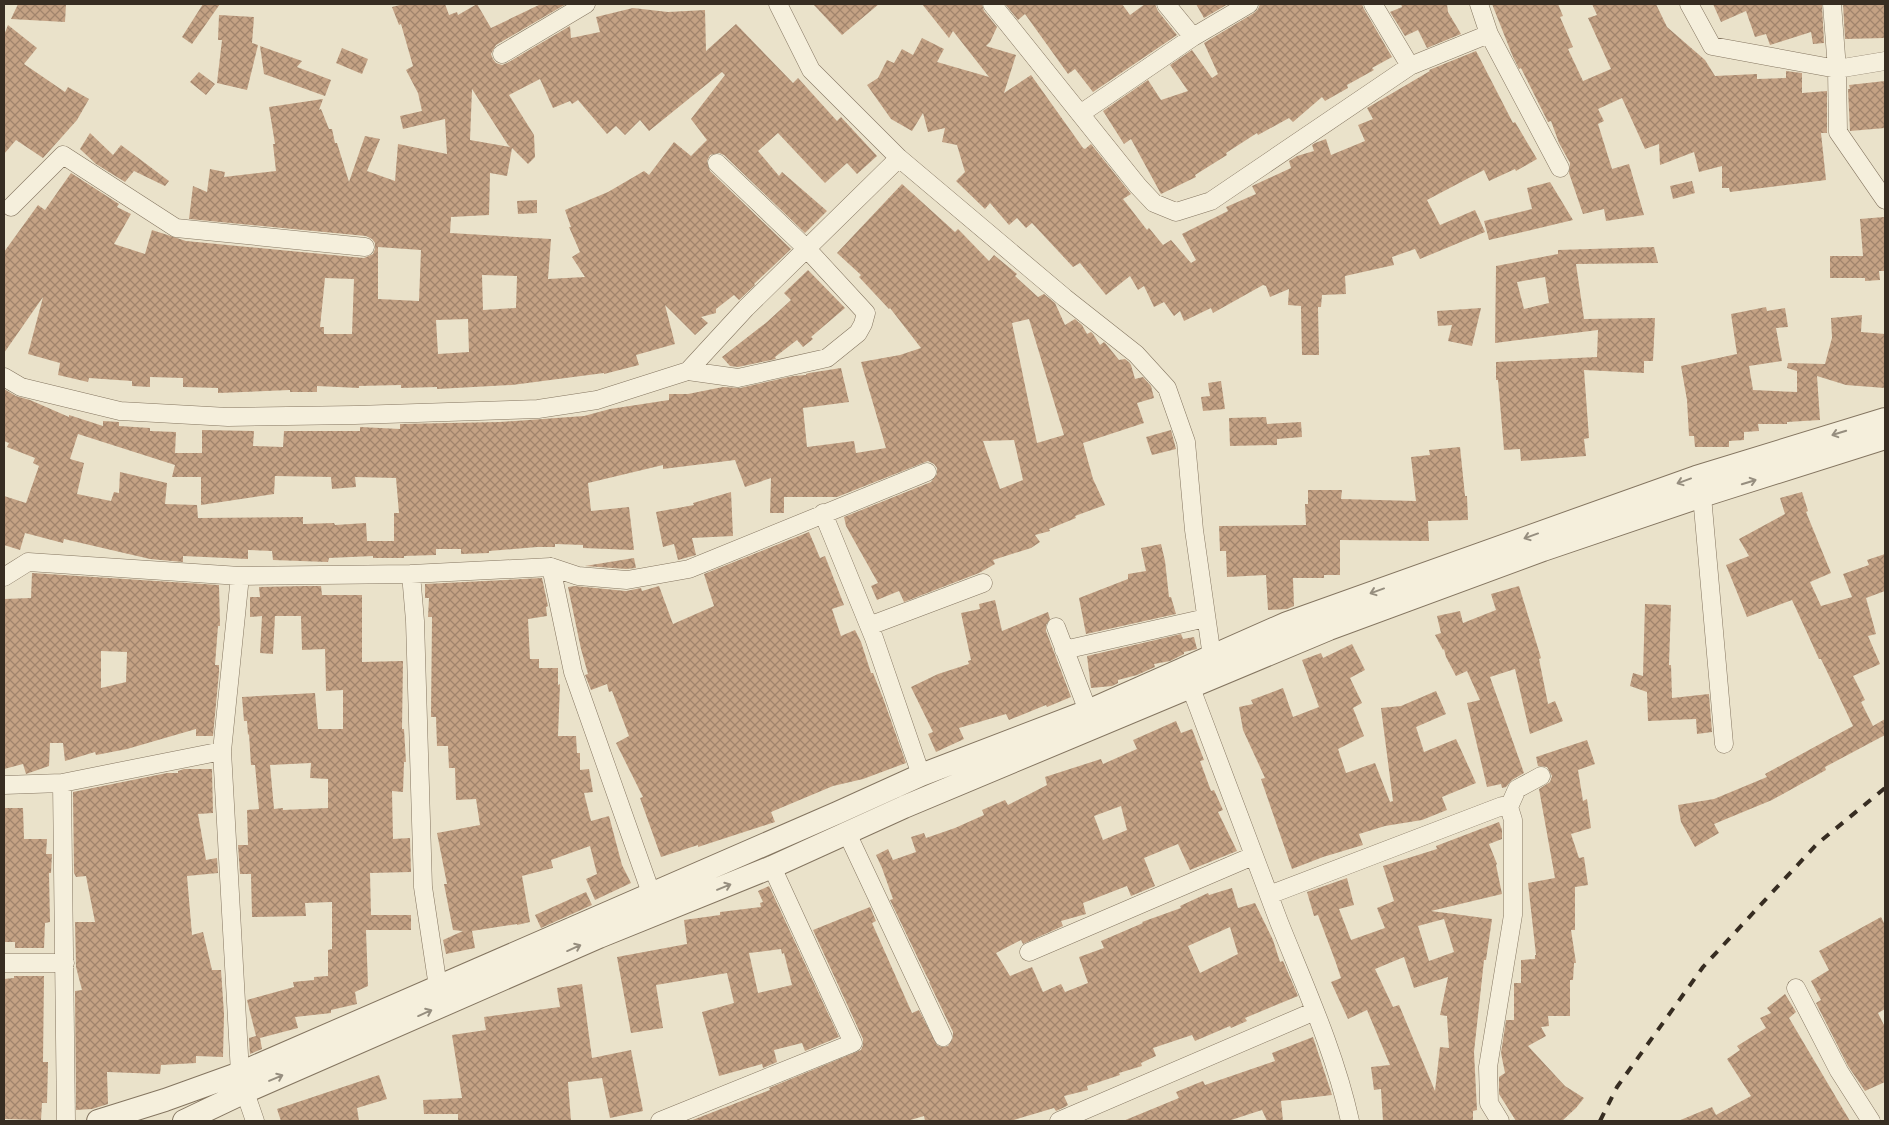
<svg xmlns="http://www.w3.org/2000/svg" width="1889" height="1125" viewBox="0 0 1889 1125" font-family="'Libre Baskerville',serif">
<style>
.building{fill:url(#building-cross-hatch);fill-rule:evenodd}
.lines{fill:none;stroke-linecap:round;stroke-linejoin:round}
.minor-casing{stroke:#847560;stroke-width:19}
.tertiary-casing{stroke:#847560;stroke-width:24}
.minor{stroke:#f5efdc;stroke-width:18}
.tertiary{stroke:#f5efdc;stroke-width:22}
.rail{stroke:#372d22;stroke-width:4;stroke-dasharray:9 9;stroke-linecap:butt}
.oneway{stroke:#968e7f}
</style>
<defs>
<pattern id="building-cross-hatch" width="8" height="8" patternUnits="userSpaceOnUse" patternTransform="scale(1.25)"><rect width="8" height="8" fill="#c4a284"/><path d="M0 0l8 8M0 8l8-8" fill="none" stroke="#a0846c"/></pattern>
</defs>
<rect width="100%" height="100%" fill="#eae2ca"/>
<path class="building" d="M18,4H66L65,22L11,19Z
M203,4H220L192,44L182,37Z
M404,4H445L449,15L457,12L458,15L477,4L491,28L541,4H566L496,45L491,54L493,59L496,63L502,65L507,63L570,26L571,38L600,32L596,17L633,8L668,12L705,10L706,51L736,24L793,83L798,78L837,121L841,117L877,156L857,174L847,163L825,183L778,133L758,151L779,176L782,172L827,211L805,233L724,155L719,153L710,155L707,161L710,171L791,249L754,284L755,285L739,300L734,295L716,309V313L701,317L708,323L695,335L665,305L675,344L636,355L639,365L604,374V373L512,385L437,389V387L401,388V385L359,386V388L317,386V392H290V390L218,393V388L183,387V378L150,377V387L132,386V381L89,378L88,382L58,375L60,363L28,354L43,297L4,353V252L38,205L45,210L71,173L119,204L117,207L131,214L114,244L145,254L152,230L186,241L364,258L373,254L375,249V243L372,239L366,236L189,219L193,186L207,192L210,169L225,172L224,177L276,171L273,144H275L269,107L323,99L319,110L321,109L329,129H332L335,143H337L349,182L365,136L380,139L367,171L395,181L398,144L447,154L445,119L403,129L400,116L422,111L418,93L406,70L413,66L401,24L399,25L392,7ZM722,72L725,75L691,119L707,140L691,156L674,142L649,175L644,171L608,192L565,210L571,227H569L580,252L572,257L585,277L548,279L551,239L450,233L451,217L489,215L490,173L507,176L512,148L528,164L535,157L534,135L509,95L540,79L553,108L570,101L572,104L578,100L607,134L616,126L625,135L640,120L649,131ZM472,89L508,145L510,147L470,140ZM378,247L421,250L419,301L378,299ZM482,275L517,276L516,308L483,310ZM325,278L354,279L352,334H324V327H320ZM468,319L469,352L438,354L436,320Z
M813,4H879L842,35Z
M922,4H982L984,11L997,27L990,42L986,46L1016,55L1004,93L1031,75L1083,148L1085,149L1091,144L1131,194L1123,199L1147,230L1149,228L1163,245L1171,240L1191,263L1196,260L1182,234L1228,211L1226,207L1256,194L1252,186L1291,168L1289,161L1297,156L1314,151L1312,145L1315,143L1326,139L1331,155L1365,141L1358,125L1373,119L1367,108L1430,71L1429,70L1476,51L1513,123L1515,122L1537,159L1516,171L1515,169L1489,181L1484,170L1427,200L1440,225L1475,210L1485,232L1420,259L1415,249L1392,257L1394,265L1345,276L1346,294L1322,295L1321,307H1318L1319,355H1302L1301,306L1288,305L1289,289L1270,297L1266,286L1263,285L1213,313L1211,308L1184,321L1180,311L1174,316L1164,302L1154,307L1144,286L1138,290L1130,276L1106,295L1080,263L1073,267L1032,223L1026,228L1017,218L1009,225L990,203L985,209L956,181L965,172L957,145L942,142L945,128L928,132L923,113L912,131L891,119L867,85L878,78L887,60L894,63L902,49L913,55L922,38L944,49L937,62L989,77L953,31L949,38Z
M1005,4H1122L1130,15L1145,4H1155L1158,11L1177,35L1093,92L1075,69L1068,74L1025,14L1018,20Z
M1196,4H1228L1204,18Z
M1260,4H1362L1364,9L1392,57L1372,68L1374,70L1347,85L1348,88L1325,101L1322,97L1293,122L1289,118L1258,135L1257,133L1226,153L1227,155L1195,175L1196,177L1161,194L1131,139L1124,144L1103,111L1148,80L1161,100L1188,91L1170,65L1192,50L1212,78L1218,74L1204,43L1254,13L1258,9Z
M1401,4H1447L1448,12L1461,34L1427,48L1418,30L1405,36L1390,12L1402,7Z
M1492,4H1558L1563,16L1560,17L1573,47L1568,49L1583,81L1611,69L1588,18L1597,15L1592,4H1656L1667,27L1705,60L1715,76L1757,74V79L1786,78V71L1802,73V93L1827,91V133H1821L1826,180L1730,192L1729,188H1722V166L1699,172L1694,152L1660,165L1659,144L1645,149L1622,98L1598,109L1604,121L1598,124L1612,169L1629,164L1644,215L1606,221L1604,209L1583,214L1569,173L1570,163L1559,143L1551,121L1548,122L1521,68L1519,69L1513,57Z
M1713,4H1822L1824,43L1813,44L1811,32L1770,45L1766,34L1755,37L1746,11L1721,22Z
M1843,4H1885V38L1845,39Z
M219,15L254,17L252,43L258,45L247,90L217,83L222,40H218Z
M8,25L37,48L24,64L65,92L68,87L89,99L77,120L43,158L16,140L4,154V35Z
M260,46L302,61L297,67L331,80L325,96L264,74Z
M342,48L368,59L362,74L336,63Z
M199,72L215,84L206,95L190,82Z
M1885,81V128L1850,131L1848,89H1850L1849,85Z
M90,133L113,155L121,145L169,181L165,186L134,171L125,182L96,164L80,149Z
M1692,181L1695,193L1673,199L1670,186Z
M1550,182L1573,220L1489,240L1484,221L1532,209L1527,188Z
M902,184L955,232L958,229L989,261L994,255L1017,274L1015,276L1038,297L1044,294L1055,303L1065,325L1075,319L1082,325L1087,334L1091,332L1093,334L1100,345L1104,342L1106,344L1119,360L1125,359L1129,362L1131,365L1135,379L1143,377L1151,386L1154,398L1137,403L1144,423L1083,443L1093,479L1105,505L1075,516L1076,518L1049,529L1050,531L1035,535L1040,542L1031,548L993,560L995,564L979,573L904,602L899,591L877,600L871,586L878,583L846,526L844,517L931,482L937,474V468L934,464L928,461L837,497H784V513H770L771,478L745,487L735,460L663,469V465L588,483L591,511L629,507L634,550L583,548V545L555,544V547H537L489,551V553L461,554V549H436V555L404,556V558H373V556L329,558L328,562L273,560L272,551L248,550V559L183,556V562L150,559L64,539L63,543L25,533L20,550L4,545V496L26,503L39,466L33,463L35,458L7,447L9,443L4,441V389L16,396L30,400L69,417V415L103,426V421L119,422V426L150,428V431L176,432L175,453H202V430L254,431L253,446L283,447L284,431H360V427L400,429V424L500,422L584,416L610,409L669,400V394H688L723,387L740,388L793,376L806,375V374L809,373L841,368L849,402L803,408L807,447L854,441L856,453L886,448L861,362L900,355L921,348L890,308L889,309L859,277L861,275L837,253ZM1029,319L1064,435L1037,443L1012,323ZM78,434L175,465L172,477H201V505L274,494L275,476L331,477L332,489L356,487L355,477L396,478L399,513H394V541H367L366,523L335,525L334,523L303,524V517L198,518L197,505L165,504L167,483L120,472L119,493L114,492L111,501L77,494L84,463L70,459ZM1014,440L1023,480L1000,489L983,441Z
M537,200V213L518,214L517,201Z
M1884,217L1885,271H1879L1880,280L1865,281V278H1830V256H1863L1860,219Z
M1654,247L1658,263L1576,264L1584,319L1655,318L1653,361H1644V373L1584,370L1589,438L1584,439L1586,456L1521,461L1520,449L1504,450L1498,380H1496V362L1597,357L1598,330L1495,343L1496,266L1558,254V250ZM1545,277L1549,303L1524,309L1517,282Z
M808,270L845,308L811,337L813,339L803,347L797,340L775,357L776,359L738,367L730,366L722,357L767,322L791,300L784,293Z
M1766,307L1767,311L1785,308L1788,327L1776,328L1782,361L1749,366L1753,390L1797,392V371L1787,368L1788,363L1825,364L1832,338L1831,318L1862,315L1861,332L1885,334V388L1846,385L1817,376L1820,420L1787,422V424H1758L1759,431L1744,432V440L1729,441V447H1695L1694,436H1689L1687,400L1681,366L1737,354L1731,314Z
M1481,308L1472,346L1448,341L1452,325L1438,326L1437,311Z
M1221,381L1225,409L1203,411L1201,397L1210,396L1208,383Z
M1266,417L1267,424L1301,422L1302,437L1277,439V445L1230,446L1229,418Z
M1171,430L1176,449L1152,455L1146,437Z
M1460,447L1465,496H1467L1468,520L1428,521L1429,541L1340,540V575H1324V578H1293L1294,606L1287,609L1268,610L1266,575L1227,577L1226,551H1220L1219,526L1306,525L1305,504H1308V490H1342L1341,499L1416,501L1411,457L1430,455L1429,450Z
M731,492L733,536L692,538L696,555L678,560L674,544L663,547L656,512L694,505L693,503Z
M1802,492L1808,511L1806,512L1831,573L1810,582L1821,606L1852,597L1843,574L1869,565L1867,560L1885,554V591L1866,598L1876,634L1868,636L1880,664L1853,676L1865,700L1861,702L1873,726L1885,719V735L1825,767L1826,770L1772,800L1714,824L1719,833L1695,847L1681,822L1678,805L1714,799L1767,777L1765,774L1853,726L1821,659H1819L1792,600L1747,617L1726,565L1749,556L1739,539L1785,514L1780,498Z
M809,532L820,558L825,556L844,605L832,609L841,636L855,630L861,642L871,673H873L883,698L906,763L863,779L833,786L771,812L775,822L698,847V845L661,857L640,798L643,797L616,743L629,736L612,691L609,692L607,684L591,690L585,675L588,674L581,649L568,587L575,586L626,591L641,588L642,591L659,586L673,624L714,606L704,574Z
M1161,544L1165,561L1169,597H1171L1176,614L1086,634L1079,598L1128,579V574L1146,571L1141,548Z
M634,558L636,568L626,569L585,566Z
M32,573L219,585L220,626H218L215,665H219V672L213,736H196V729L127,749L96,755L95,752L65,761L63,743H50L49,766L26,774L23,764L4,769V599L31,598ZM101,651L127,652L126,682L101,688Z
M542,578L548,606L546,607L547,616L528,619L530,659H539V668H558V685L560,684L558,736H576L577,753H580V770L589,769L593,792L584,793L591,821L609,816L622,865L631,883L595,900L586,879L597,874L590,846L551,860L553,868L522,876L530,922L517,925V924L472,931L475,948L446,954L443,940L463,931L453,930L444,884H447L437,833L480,825L476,799L456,800L455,768H449L448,746H437L436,717H431L432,617H428L429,598H425V584Z
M305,586H321L322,595H362V662L403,661L402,729H404L406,762H404L403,792L392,791L393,839L410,838L411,872L370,873L371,915H411V930H366L368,986L355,992L357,1004L331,1010V1013L295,1017L298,1028L260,1038L262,1049L250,1054L249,1038L256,1036L247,1000L294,987L293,982L314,980V977L328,976V950L332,949V902L305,903L306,916L252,917L251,874H240L238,845H248L247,810L259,809L255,765H251L249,734L248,735L247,721H244L242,697L315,693L318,729H343V690L326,691L325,649L302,650L301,616H275L273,654L260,653L262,616L250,617V597H260L259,587ZM311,763L310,778L328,779V808L283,810V808L274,809L270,765Z
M1519,586L1541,658L1539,659L1548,704L1555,701L1563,721L1530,734L1515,669L1490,677L1524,773L1512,780L1506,787L1502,788L1501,784L1487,787L1467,703L1480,700L1467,671L1456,676L1446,657L1444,649L1443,650L1435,635L1441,633L1437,616L1460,611L1463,623L1496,610L1491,594Z
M995,600L1002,631L1048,612L1050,619L1046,625V631L1071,697L1047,707L1046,705L1009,720L1006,714L959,728L964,739L936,752L928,734L933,732L911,687L938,674L969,664L968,661L971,660L961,613L980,609L979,604Z
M1645,604L1671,605L1669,665H1671L1672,698L1709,694L1712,732L1697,734L1696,719L1648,721L1647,692L1630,686L1633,673L1643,676Z
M1181,634L1183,639L1194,637L1197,649L1184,652V654L1170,661L1154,664L1155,667L1137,675L1118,680V683L1112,686L1091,688L1087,656Z
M1352,644L1365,670L1350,678L1362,703L1353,708L1364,736L1338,749L1346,773L1375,763L1390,802L1393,801L1381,708L1401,706L1436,691L1446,714L1416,727L1424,752L1456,739L1476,783L1442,797L1447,810L1422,820L1385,826L1359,834L1363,845L1323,857L1292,869L1261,779L1265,778L1243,730L1239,707L1253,704L1251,700L1283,688L1293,717L1319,707L1302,660L1321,653L1323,658Z
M1176,721L1181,733L1192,729L1204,760L1200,761L1211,791L1214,790L1223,810L1218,812L1237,851L1190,870L1178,844L1144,858L1155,886L1131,896L1127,886L1083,903L1086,914L1061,921L1063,926L1023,944L1021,940L996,953L1010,976L1032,967L1043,992L1061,984L1065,992L1088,983L1079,957L1104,948L1101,941L1143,923L1142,922L1181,908L1180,906L1208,893L1209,895L1232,888L1238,908L1255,903L1273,940L1280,962L1283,961L1298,996L1245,1018L1247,1021L1231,1028L1230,1026L1195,1041L1192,1035L1153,1048L1156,1056L1141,1063L1142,1066L1119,1073L1120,1075L1087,1086L1088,1090L1064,1096L1068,1105L1065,1107L1056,1111L1054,1108L1010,1121H925L924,1116L907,1121H690L770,1090L769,1088L861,1050L863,1045V1039L813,930L870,907L876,921L872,923L912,1013L919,1010L937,1045L942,1047L948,1046L953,1038V1032L929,982H930L926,975L890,900L893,899L882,868L876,855L888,849L893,860L916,852L911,837L924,833L926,838L955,828L984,815L982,810L1005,800L1008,805L1047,785L1045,777L1101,759L1103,764L1137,749L1133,740ZM1121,806L1127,830L1103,840L1094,816ZM1230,927L1238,954L1200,973L1188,946Z
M1587,740L1595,764L1578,770L1583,801L1587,799L1591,828L1571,834L1579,858L1584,857L1588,885L1575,887V930H1571L1576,963H1574L1573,980H1570V1016H1548L1549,1026L1541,1027L1546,1036L1528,1046L1565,1086L1584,1098L1576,1108L1562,1121H1516L1499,1094V1077L1505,1073L1501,1053L1506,1020H1514V983H1521V960L1535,959V955H1536L1528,883L1555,878L1539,789L1550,782L1552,776L1547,767L1538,766L1536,757Z
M184,769H212L213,813L198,814L206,860L217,858L218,873L187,876L192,935L203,932L212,970H221L224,1014L223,1057L196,1056V1063L161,1065L160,1074L107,1072L108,1104L92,1109L76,1110L75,991L82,990L76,967L75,922H95L86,876L76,877L74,873L73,792L167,773H178V771Z
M4,808H23L24,839H47L46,854H52L51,873H49L50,922L45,923L44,948H15V942H4Z
M1499,822L1502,830V839L1489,844L1497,864L1496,865L1502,894L1431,911L1492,919L1486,960H1484L1474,1052L1477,1110L1473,1111V1121H1383L1381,1089L1374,1090L1371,1067L1390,1065L1367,1010L1348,1019L1331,982L1341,978L1336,963L1318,915L1314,916L1307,892L1347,878L1354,905L1339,909L1351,940L1385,928L1377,908L1394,901L1383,866L1437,849L1436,846ZM1444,919L1454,952L1429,961L1418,926ZM1404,957L1414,988L1448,977L1440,1015L1447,1016L1449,1048L1440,1047L1435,1091L1399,1005L1393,1007L1375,969Z
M769,886L839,1037L805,1051L802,1043L774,1050L777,1062L763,1068L762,1064L719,1076L702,1012L734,1003L727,973L656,985L663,1028L631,1033L617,957L687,944L684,920L720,915V912L761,907L760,903L763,902L758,891ZM781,949L782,954L784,953L792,985L758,993L749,953Z
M586,892L592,905L541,928L535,915Z
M1881,917L1885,925V1009L1878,1013L1885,1027V1082L1865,1091L1848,1066L1816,1003L1821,1000L1811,981L1829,970L1819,951Z
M14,976H44L43,1062H48L47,1103H42L41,1120L4,1119V979L14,978Z
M582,984L592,1058L631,1050L643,1111L610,1118L602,1078L568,1082L571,1121H458V1114H424L423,1100L462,1098L452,1035L486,1030L484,1017L560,1007L557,988Z
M1785,994L1796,1012L1789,1018L1850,1121H1678L1712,1107L1716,1115L1751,1096L1727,1059L1740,1050L1737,1046L1766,1028L1760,1018L1771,1013L1767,1008Z
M1313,1037L1332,1095L1281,1101L1283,1121H1267L1262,1110L1228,1121H1123L1179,1098L1176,1092L1203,1081L1205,1085L1275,1061L1272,1053Z
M379,1075L387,1099L357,1108L359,1121H281L277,1109Z"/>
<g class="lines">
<defs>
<path id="minor" d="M778,4L811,70L899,158L1065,298L1136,354L1167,388L1186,442L1194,530L1212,657
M992,4L1138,186L1154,203L1176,212L1211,201L1410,66L1489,34
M1166,4L1193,37
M1373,4L1410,66
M1479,4L1489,34L1560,168
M1689,4L1712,46L1837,69L1885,61
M1832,4L1837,69L1838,132L1885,200
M502,54L586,4
M1080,114L1193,37L1249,4
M11,207L63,155L176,228L365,247
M688,371L738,378L827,358L858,333L863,324L866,313L807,249L717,163
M4,377L21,387L120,411L228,417L355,415L538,409L597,400L688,371L746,308L899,158
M1702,496L1724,744
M823,513L874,638L921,775
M551,567L573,672L651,893
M411,574L415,621L423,887L438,987
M4,577L28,562L240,576L411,574L551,567L578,576L627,580L689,569L927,472
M869,626L983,583
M1056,627L1088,711
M1064,650L1206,618
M1191,688C1220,766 1249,844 1279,922C1305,987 1335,1052 1350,1121
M62,783L66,1121
M4,785L62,783L222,751
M847,833L943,1037
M1269,895L1502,806L1509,807
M1029,952L1253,856
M4,963H65
M1796,988L1839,1071L1871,1121
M240,1073L222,751L240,576
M245,1092L255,1121
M660,1121L853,1043L772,867
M1059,1121L1315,1011
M1500,1121L1489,1103L1488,1067L1513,915V820L1509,807L1517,789L1541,776"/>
<path id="tertiary" d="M98,1121L165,1100L240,1073L837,813L921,775L1088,711L1287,623L1696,477L1885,419
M184,1121L245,1092L599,937L772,867L904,807L1329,629L1543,550L1702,496L1885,438"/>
</defs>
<use href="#minor" class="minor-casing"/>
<use href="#tertiary" class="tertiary-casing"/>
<use href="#minor" class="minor"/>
<use href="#tertiary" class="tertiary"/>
<path class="rail" d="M1600,1121L1617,1087L1703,967L1817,844L1885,788"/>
</g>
<defs><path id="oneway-shaft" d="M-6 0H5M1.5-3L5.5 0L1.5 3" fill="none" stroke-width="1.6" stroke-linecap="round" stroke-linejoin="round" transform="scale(1.25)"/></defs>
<g class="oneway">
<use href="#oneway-shaft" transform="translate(1839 433) rotate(163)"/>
<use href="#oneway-shaft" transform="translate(1684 481) rotate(160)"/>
<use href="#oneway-shaft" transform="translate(1749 482) rotate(-17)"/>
<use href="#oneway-shaft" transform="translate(1531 536) rotate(160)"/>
<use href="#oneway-shaft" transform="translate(1377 591) rotate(160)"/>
<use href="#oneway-shaft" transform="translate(724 887) rotate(-22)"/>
<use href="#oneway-shaft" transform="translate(574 948) rotate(-24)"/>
<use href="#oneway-shaft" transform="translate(425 1013) rotate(-24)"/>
<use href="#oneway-shaft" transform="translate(276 1078) rotate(-23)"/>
</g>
<rect width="1889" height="1125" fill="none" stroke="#372d22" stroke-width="10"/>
</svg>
